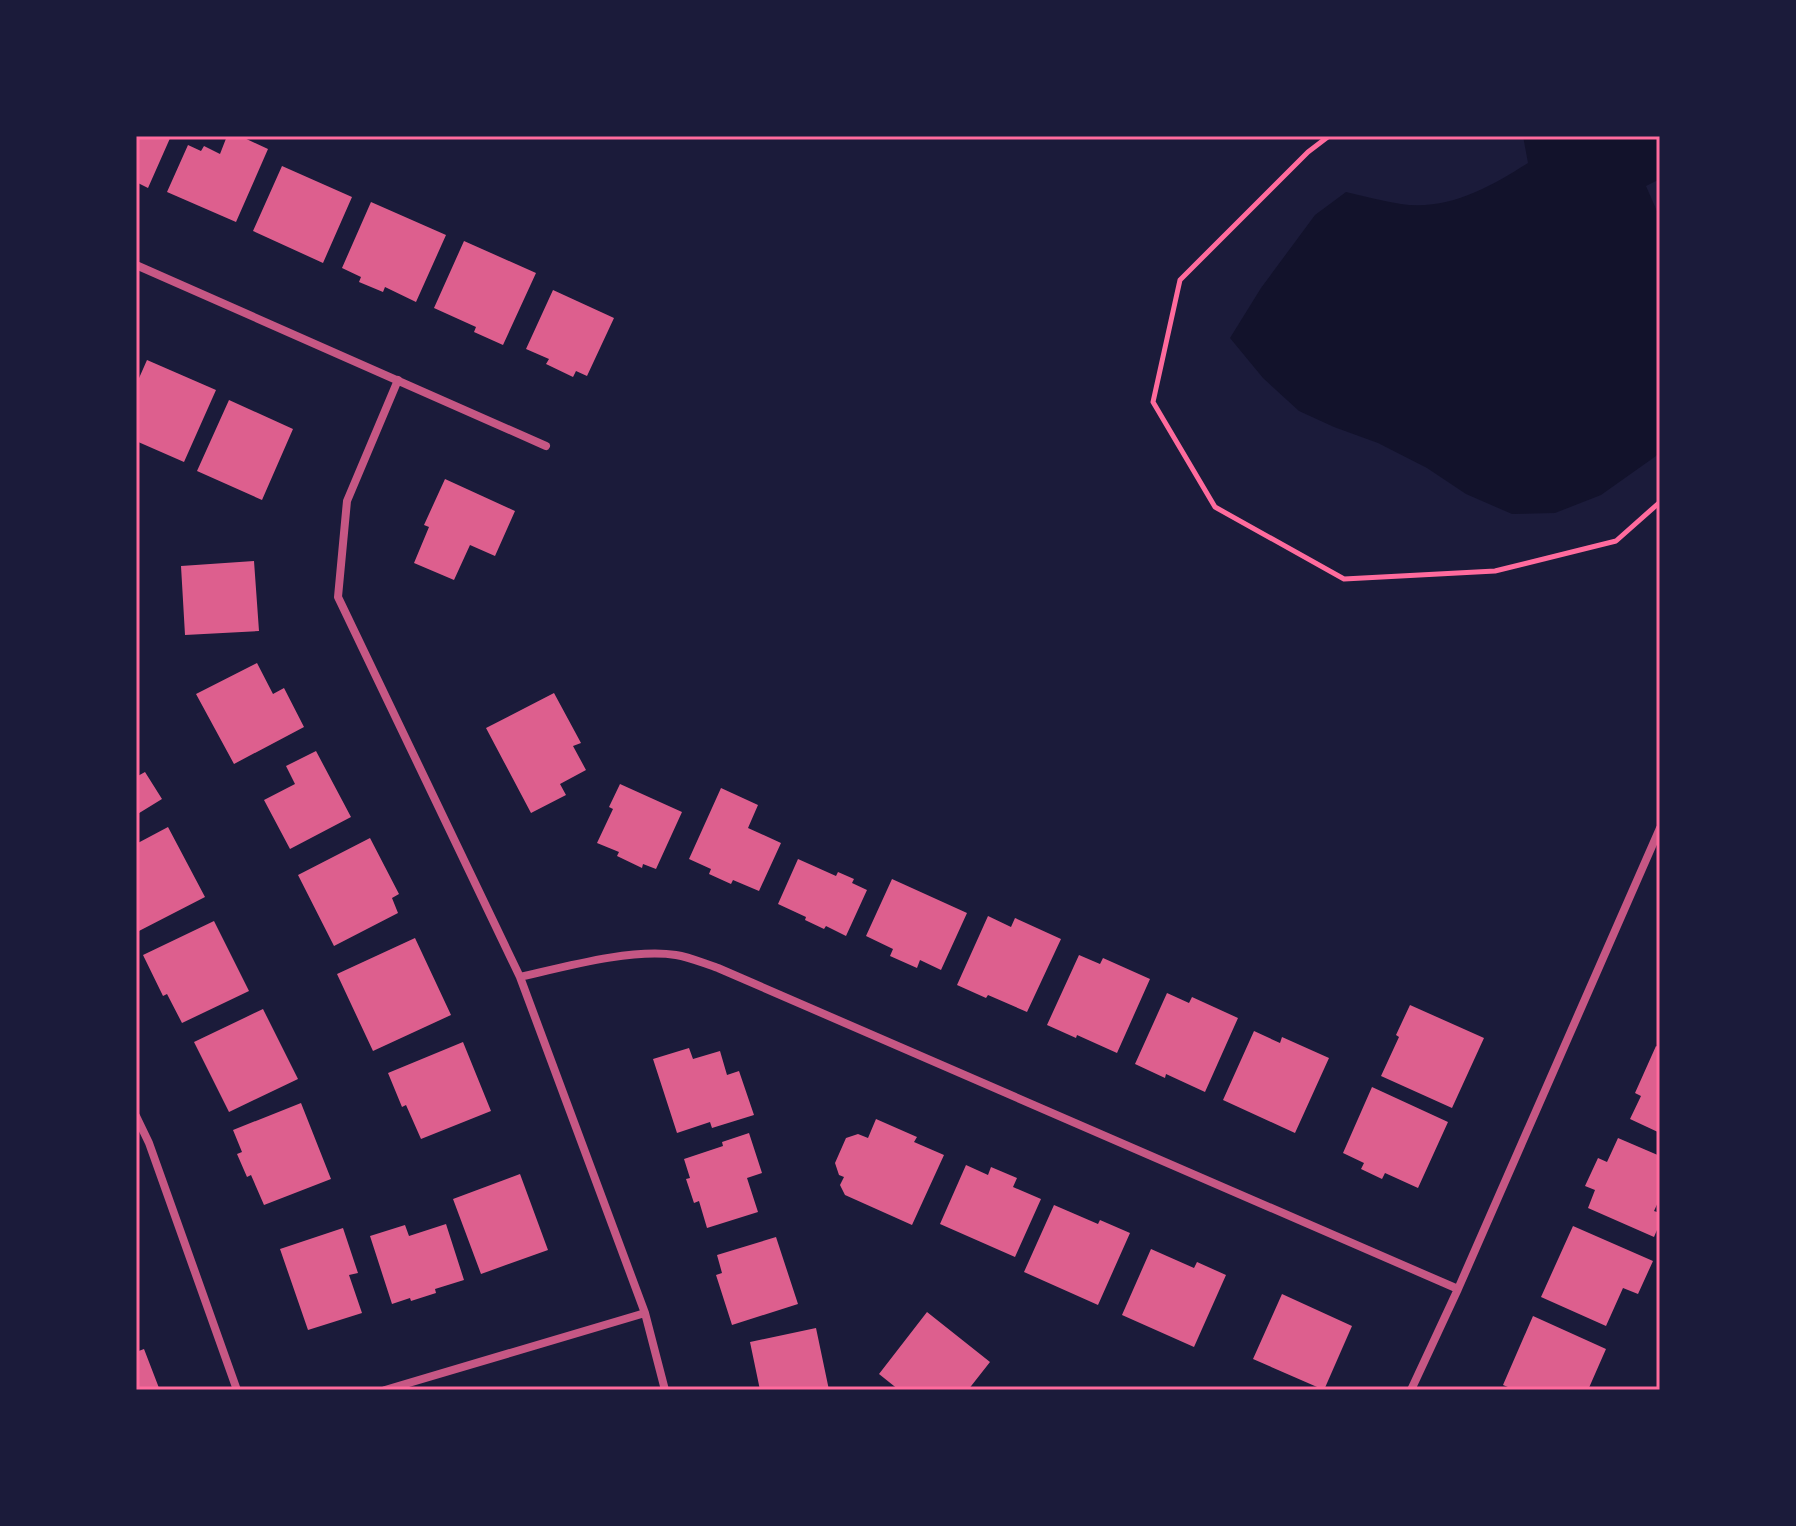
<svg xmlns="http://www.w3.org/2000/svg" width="1796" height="1526" viewBox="0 0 1796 1526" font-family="Signika,sans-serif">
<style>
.water{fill:#12122b}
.building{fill:#dd5f8e}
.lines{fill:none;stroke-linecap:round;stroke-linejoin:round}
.path{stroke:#ff6b9d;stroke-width:5}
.minor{stroke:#c65784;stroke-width:8}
.neatline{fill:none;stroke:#ff6b9d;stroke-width:3}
</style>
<rect width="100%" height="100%" fill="#1b1b3a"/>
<path class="water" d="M1523,136H1660V179L1646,186L1660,218V451L1656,456L1601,495L1555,513L1512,514L1466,494L1427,468L1378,443L1334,427L1299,411L1263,378L1230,338L1261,288L1315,215L1346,192C1364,196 1383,201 1401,204C1448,211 1490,187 1528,163Z"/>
<path class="building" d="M136,136H171L148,188L136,182Z
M227,136H240L268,149L236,222L167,192L188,145L201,151L204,146L220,154Z
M282,166L352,197L323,263L253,231Z
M371,202L446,235L416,302L385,287L383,292L359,282L361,277L342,268Z
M464,241L536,273L503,345L474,332L476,327L434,308Z
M553,290L614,318L587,376L576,371L573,377L546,364L549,359L526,349Z
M147,360L216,390L184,462L136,441V385Z
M229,400L293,429L262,500L197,471Z
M445,479L515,511L495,556L470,545L454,580L414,563L429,527L424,525Z
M254,561L259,631L185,635L181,566Z
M257,663L273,694L284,688L304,727L234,764L196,694Z
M554,693L581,743L573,746L586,770L560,784L566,795L531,813L486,728Z
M316,751L351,817L290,849L264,800L295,784L286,766Z
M145,772L162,799L136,815V777Z
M620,784L682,812L656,869L643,864L642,868L617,856L619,852L597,843L613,809L609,807Z
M721,788L758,805L748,828L781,843L759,891L733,880L731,884L709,874L711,869L689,859Z
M168,827L205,897L137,932L136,844Z
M370,838L399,894L392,898L398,913L334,946L298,875Z
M798,859L836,876L838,872L854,879L852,883L867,890L846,936L826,926L824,929L805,920L806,917L778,904Z
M892,879L967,913L941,970L920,960L917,968L890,956L893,949L866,936Z
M988,916L1011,927L1015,918L1061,939L1027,1012L988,995L986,998L957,985Z
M214,921L249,991L182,1023L167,994L163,996L143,955Z
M415,938L451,1015L373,1051L337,974Z
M1079,955L1100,964L1103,958L1150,979L1117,1053L1077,1035L1076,1038L1047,1025Z
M1167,993L1189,1003L1192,997L1238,1018L1205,1092L1166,1074L1165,1078L1135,1064Z
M1410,1005L1484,1038L1452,1108L1381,1076L1399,1037L1396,1035Z
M263,1009L298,1079L229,1112L194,1042Z
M1254,1031L1280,1043L1282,1037L1329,1058L1295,1133L1223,1100Z
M463,1042L491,1111L421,1139L406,1105L402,1107L388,1073Z
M1656,1046L1660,1048V1133L1630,1119L1641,1096L1635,1093Z
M689,1048L693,1059L720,1051L727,1075L739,1071L754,1115L712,1128L710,1122L677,1133L653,1059Z
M1372,1087L1448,1122L1418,1188L1385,1173L1382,1179L1361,1169L1364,1163L1343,1153Z
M301,1103L331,1179L264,1205L251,1175L247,1177L237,1154L242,1152L233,1130Z
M876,1119L917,1137L914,1142L944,1155L912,1225L845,1195L840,1185L844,1177L839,1175L835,1163L846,1138L858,1134L868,1138Z
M749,1133L762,1173L747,1178L758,1212L707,1228L699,1201L694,1203L686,1179L690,1178L684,1159L723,1146L722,1142Z
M1618,1138L1660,1156V1198L1654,1211L1660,1213V1223L1654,1237L1588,1208L1595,1190L1585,1186L1598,1158L1607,1162Z
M966,1165L988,1175L991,1167L1017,1178L1013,1187L1041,1199L1015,1257L940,1224Z
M520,1174L548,1250L481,1274L453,1199Z
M1054,1205L1098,1224L1100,1220L1130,1233L1098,1305L1024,1272Z
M446,1224L464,1280L435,1289L436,1293L411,1301L410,1298L392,1304L370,1236L405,1225L409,1236Z
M1573,1226L1653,1261L1638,1294L1623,1288L1606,1326L1541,1297Z
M343,1228L358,1273L349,1275L362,1313L308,1330L280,1249Z
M776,1237L798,1304L732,1325L716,1275L722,1273L717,1255Z
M1151,1249L1194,1268L1197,1262L1226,1275L1194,1347L1122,1315Z
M1282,1294L1352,1326L1324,1390L1253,1359Z
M927,1312L990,1362L968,1390H899L879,1374Z
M1533,1316L1606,1349L1588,1390H1515L1503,1385Z
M816,1328L829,1390H760L750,1342Z
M144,1349L159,1388L154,1390H136V1352Z"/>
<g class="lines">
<path class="path" d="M1329,136L1308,152L1180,280L1153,402L1215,507L1344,579L1495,571L1616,541L1660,502"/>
<path class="minor" d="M136,265L546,446
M398,380L347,501L338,597L520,977L645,1313L665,1390
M520,977C564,967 632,948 676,955C690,957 705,964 718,968L1458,1289
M136,1116L149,1143L237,1390
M385,1390L645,1313
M1411,1390L1458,1289L1660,828"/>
</g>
<rect width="1796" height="1526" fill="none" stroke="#1b1b3a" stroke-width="276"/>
<rect x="138" y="138" width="1520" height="1250" class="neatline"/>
</svg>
